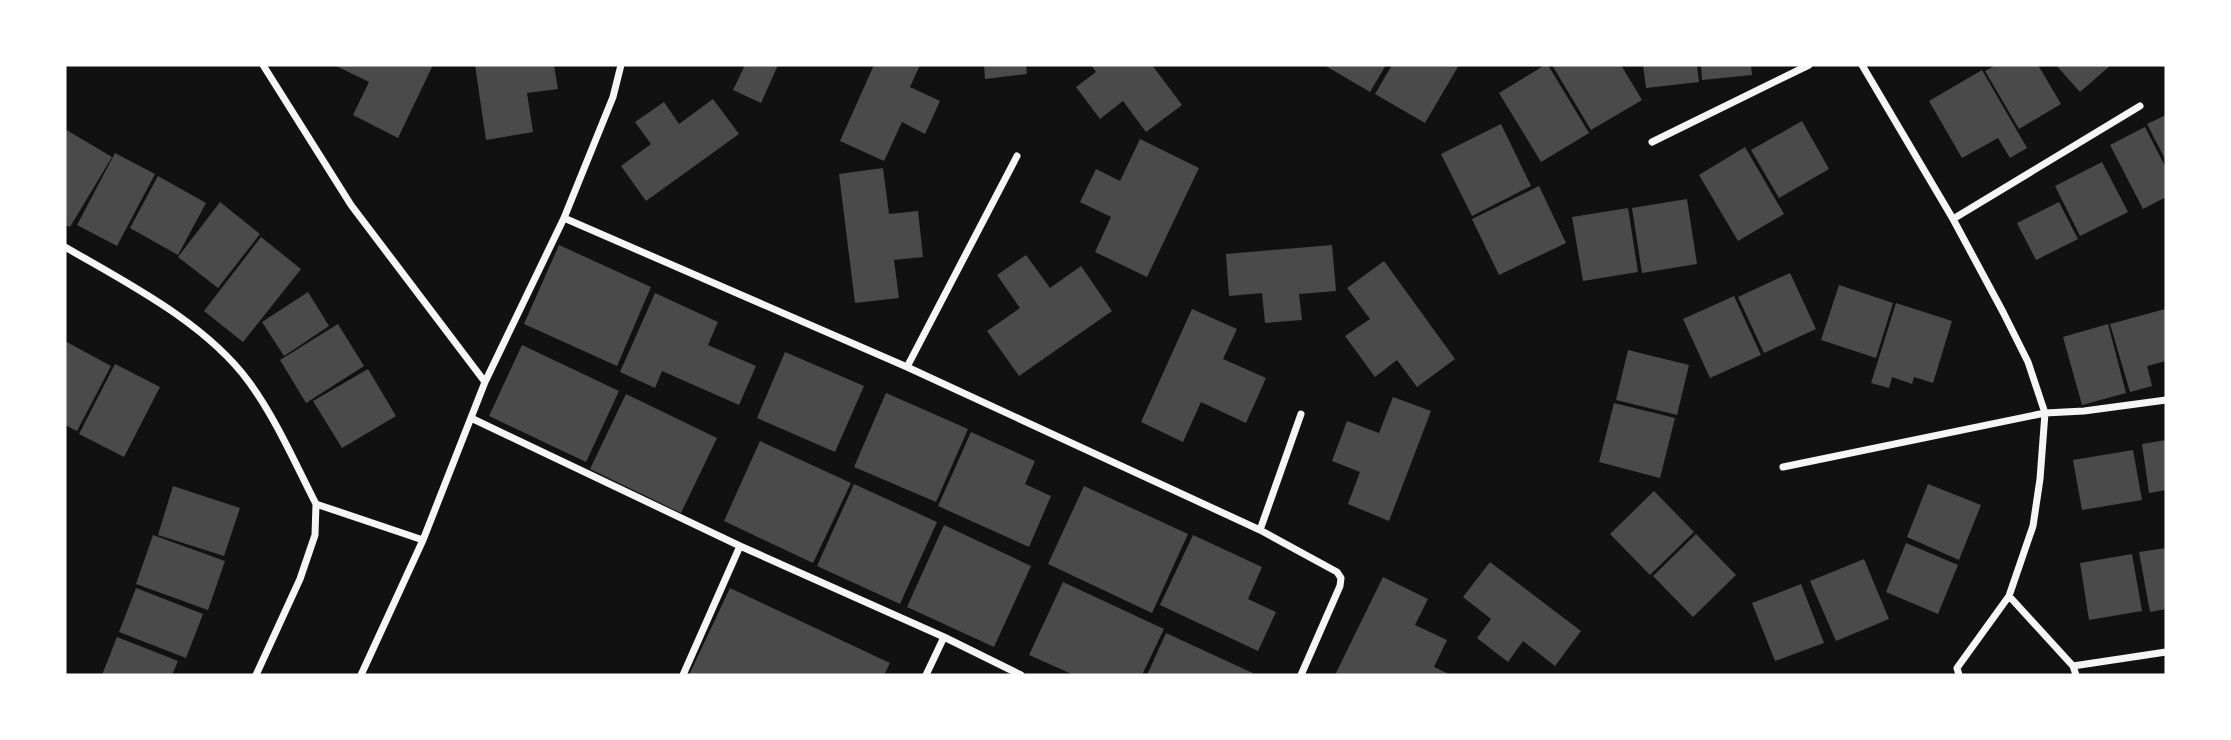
<svg xmlns="http://www.w3.org/2000/svg" width="2231" height="740" viewBox="0 0 2231 740" font-family="'PT Sans Narrow',sans-serif">
<style>
.building{fill:#4a4a4a}
.lines{fill:none;stroke-linecap:round;stroke-linejoin:round}
.minor{stroke:#f5f5f5;stroke-width:7}
</style>
<rect width="100%" height="100%" fill="#111"/>
<path class="building" d="M334,65H433L398,138L353,115L369,82Z
M475,65H554L558,89L527,93L533,132L486,140Z
M745,65H778L761,103L733,90Z
M874,65H920L910,87L940,101L925,134L902,122L884,161L840,141Z
M984,65H1026L1027,74L985,79Z
M1091,65H1152L1182,105L1146,132L1123,101L1100,119L1076,87L1096,72Z
M1324,65H1386L1370,92Z
M1392,65H1459L1425,123L1375,94Z
M1545,65H1548L1589,133L1541,162L1499,93Z
M1552,65H1621L1642,100L1591,130Z
M1643,65H1697L1699,82L1646,88Z
M1701,65H1751L1752,75L1702,80Z
M1996,65H2038L2061,104L2019,129L1985,71Z
M2056,65H2111L2080,92Z
M1982,70L2027,148L2010,158L1998,138L1962,158L1929,101Z
M713,99L739,134L646,201L621,166L651,144L635,122L664,102L679,124Z
M2166,115V161L2147,124Z
M1802,121L1829,169L1779,198L1751,150Z
M1501,124L1531,186L1472,216L1441,154Z
M2145,127L2166,168V197L2143,209L2110,145Z
M65,129L112,157L70,227L65,225Z
M1140,139L1199,168L1147,277L1095,252L1111,217L1080,202L1096,169L1120,181Z
M1745,147L1784,214L1738,241L1699,175Z
M115,153L155,174L117,246L77,225Z
M2102,162L2128,212L2080,236L2055,186Z
M883,168L889,214L918,211L923,257L894,260L899,298L855,303L839,174Z
M158,176L206,203L178,255L130,228Z
M1539,186L1566,243L1499,275L1472,219Z
M1687,199L1697,264L1642,273L1632,208Z
M220,202L260,234L218,288L178,257Z
M2059,202L2078,239L2036,260L2017,223Z
M1628,208L1638,272L1583,281L1572,217Z
M261,237L301,269L243,342L204,311Z
M559,245L651,287L617,366L524,324Z
M1332,245L1336,291L1299,294L1302,320L1265,323L1262,293L1229,296L1226,254Z
M1026,255L1050,288L1081,266L1112,311L1019,376L987,331L1020,308L997,275Z
M1384,261L1455,359L1417,387L1397,360L1375,377L1345,336L1370,319L1347,288Z
M1790,273L1816,329L1764,353L1738,297Z
M1839,285L1893,303L1876,358L1821,340Z
M308,292L329,326L284,356L262,322Z
M655,293L718,322L708,345L756,366L739,405L662,371L655,388L620,372Z
M1734,296L1761,355L1710,378L1683,319Z
M1896,303L1952,321L1933,383L1914,377L1912,384L1892,377L1889,388L1871,383Z
M1192,309L1237,329L1223,359L1266,378L1246,423L1201,402L1183,442L1141,422Z
M2165,309L2166,361L2147,366L2152,386L2130,392L2110,324Z
M338,324L364,366L306,403L280,360Z
M2108,324L2126,393L2082,405L2063,337Z
M65,341L111,366L77,431L65,425Z
M522,345L619,391L586,462L489,416Z
M1628,350L1689,365L1677,415L1616,400Z
M785,352L864,386L835,452L757,418Z
M115,364L160,387L124,457L79,434Z
M368,369L396,416L342,448L313,401Z
M886,393L968,429L936,502L854,467Z
M626,394L717,438L681,513L590,469Z
M1393,397L1431,411L1389,521L1348,504L1360,472L1332,461L1347,421L1379,433Z
M1614,403L1675,418L1660,478L1599,462Z
M971,432L1035,461L1025,484L1051,496L1029,547L938,506Z
M2166,440V490L2149,493L2142,444Z
M760,441L851,483L813,563L724,521Z
M2133,450L2142,500L2082,510L2073,460Z
M854,484L937,522L900,604L817,566Z
M1928,484L1981,505L1959,560L1907,537Z
M173,486L240,508L224,556L158,535Z
M1084,486L1188,534L1152,613L1048,564Z
M1654,491L1694,532L1650,575L1610,534Z
M944,525L1031,566L994,647L907,607Z
M1696,534L1736,575L1693,617L1653,576Z
M153,535L225,561L208,610L136,584Z
M1193,535L1262,567L1248,599L1276,612L1258,651L1160,605Z
M1906,543L1958,565L1938,614L1886,592Z
M2166,548V609L2150,612L2139,552Z
M2132,554L2142,611L2089,620L2080,563Z
M1864,559L1889,619L1836,641L1810,581Z
M1490,562L1581,631L1555,666L1523,641L1508,662L1477,638L1491,619L1463,597Z
M1383,577L1428,599L1415,625L1447,640L1434,667L1451,675H1335Z
M1063,582L1164,629L1142,675H1074L1029,655Z
M1801,584L1824,643L1775,661L1752,603Z
M136,588L203,614L186,658L119,632Z
M730,588L890,663L884,675H689Z
M1166,633L1257,675H1147Z
M117,637L178,661L172,675H102Z"/>
<g class="lines">
<path class="minor" d="M263,65L351,205L485,382L423,540L361,675
M1862,65L1953,219L2003,312L2028,362L2045,413L2040,479L2033,526L2009,596L1957,668L1959,675
M1652,142L1809,65
M564,218L907,367L1260,530L1337,572L1341,578L1340,586L1301,675
M1953,219L2140,106
M65,247C127,283 206,323 249,382C276,419 295,463 316,504L423,540
M907,367L1017,156
M485,382L564,218L613,97L621,65
M471,418L740,546L944,637L1021,675
M1783,467L2045,413L2084,411L2166,400
M1260,530L1301,414
M2009,596L2073,666L2076,675
M2073,666L2166,652
M256,675L300,579L315,535L316,504
M683,675L740,546
M926,675L944,637"/>
</g>
<rect width="2231" height="740" fill="none" stroke="#ffffff" stroke-width="133"/>
</svg>
